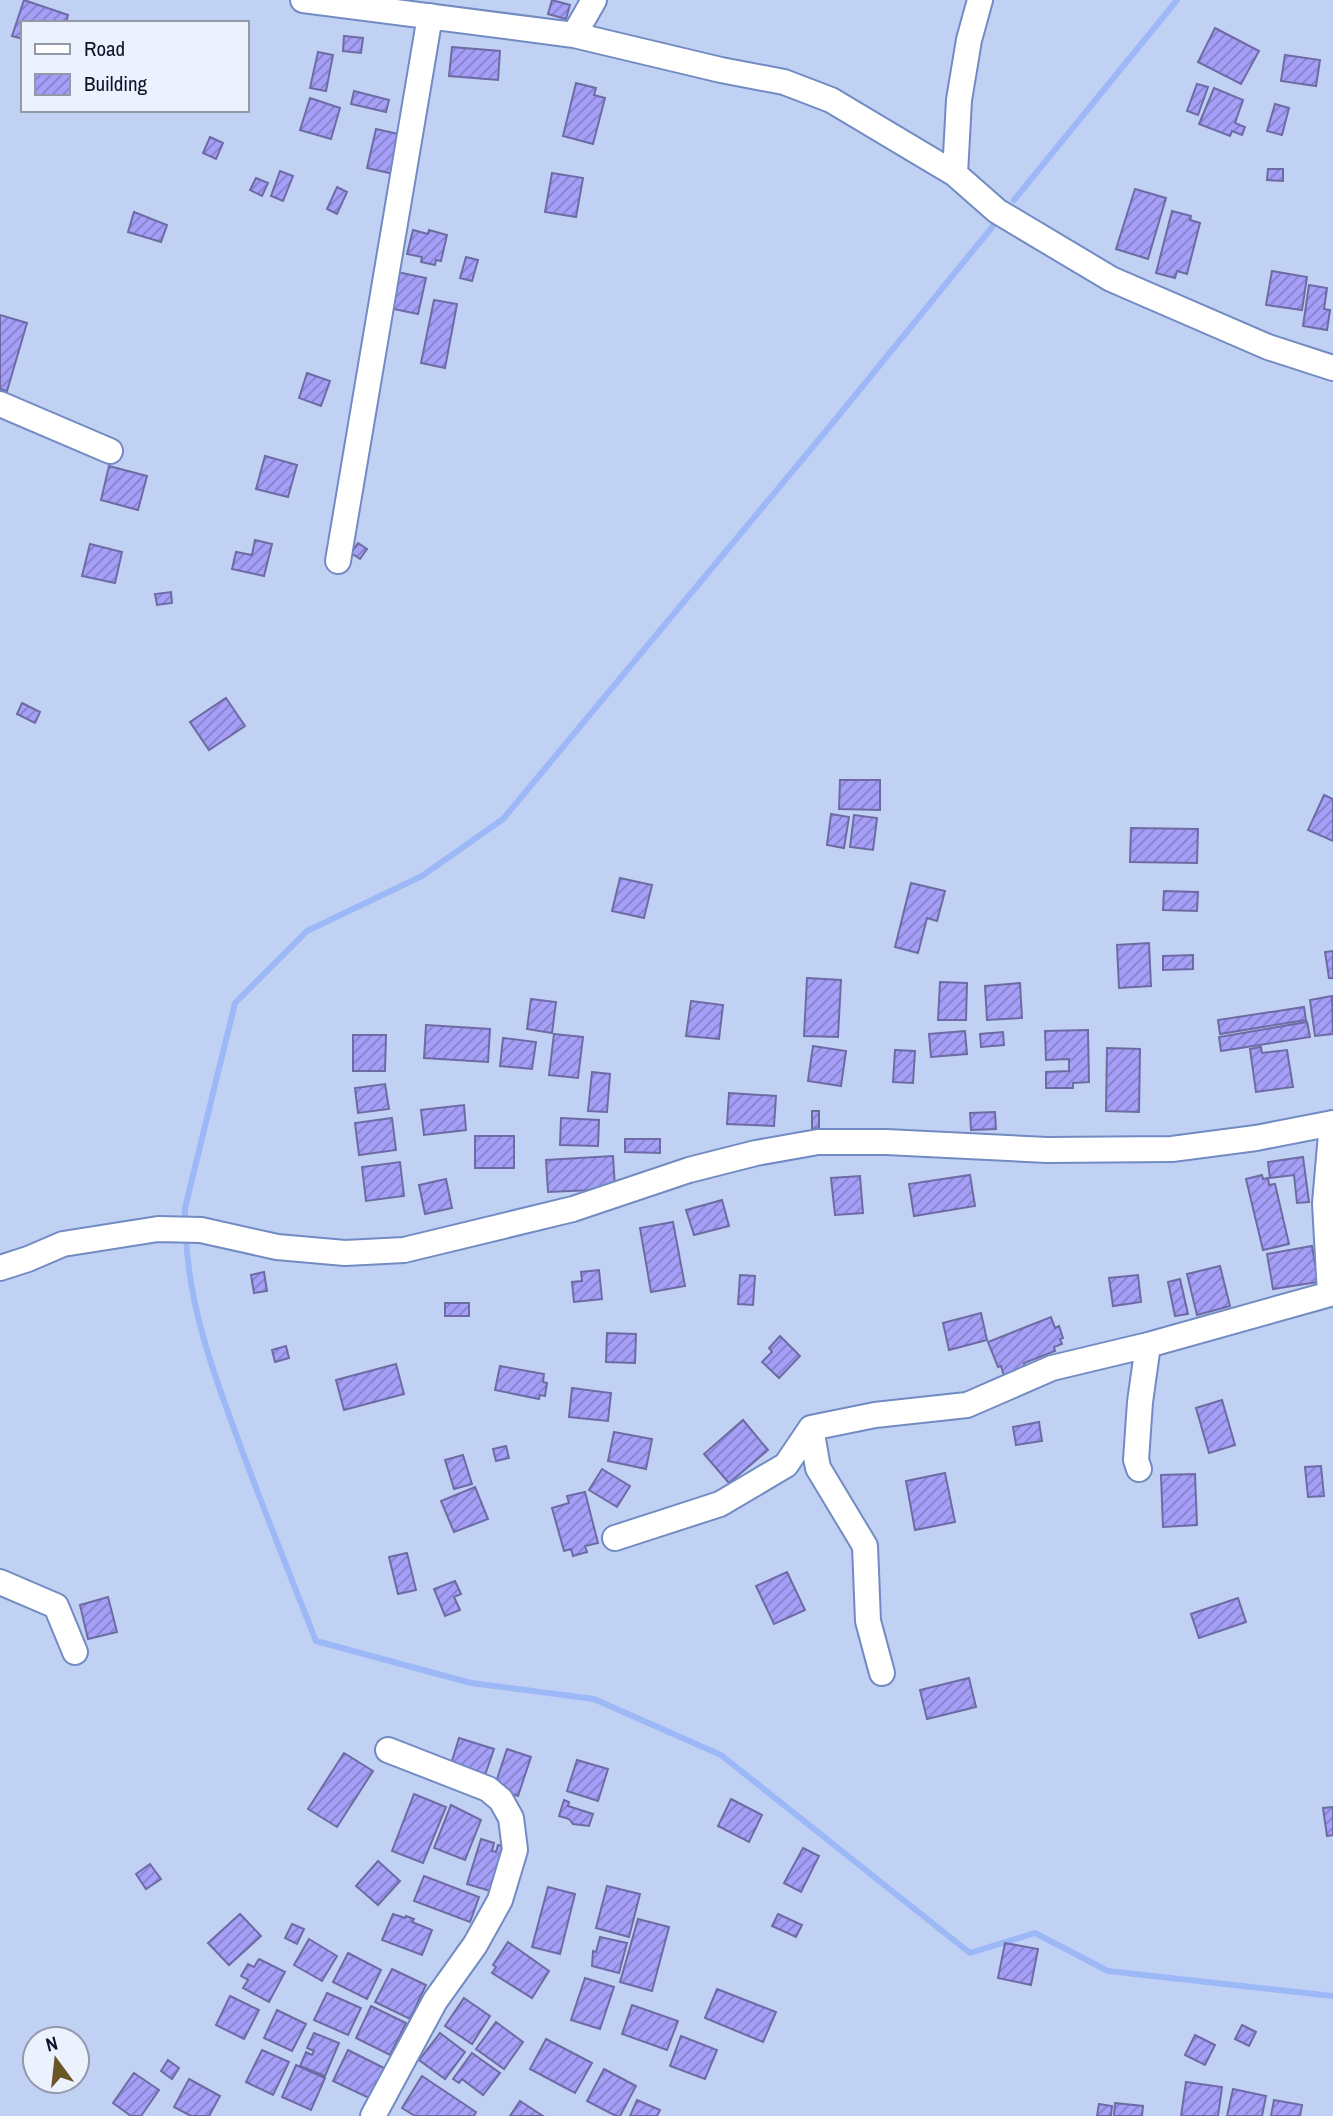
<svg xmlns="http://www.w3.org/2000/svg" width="1333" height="2116" viewBox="0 0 1333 2116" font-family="'Archivo Narrow',sans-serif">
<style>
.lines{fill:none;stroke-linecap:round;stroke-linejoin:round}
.stream{stroke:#9cb8f7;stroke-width:6}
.building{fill:url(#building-hatch);stroke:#6e6ba4;stroke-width:2}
.minor-casing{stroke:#728bc2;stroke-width:28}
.minor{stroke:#fff;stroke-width:24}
</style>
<defs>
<pattern id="building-hatch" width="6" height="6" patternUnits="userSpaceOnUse" patternTransform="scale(1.75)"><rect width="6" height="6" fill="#a59ff8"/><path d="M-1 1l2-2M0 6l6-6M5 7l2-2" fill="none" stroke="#8580c9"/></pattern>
</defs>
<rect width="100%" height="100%" fill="#c0d1f4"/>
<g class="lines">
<path class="stream" d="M1014,200L1177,0
M185,1225V1208L235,1003L307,931L422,876L503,819L831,425L993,226
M186,1236C189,1306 213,1372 237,1437C262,1505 289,1573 316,1641L471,1683L594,1699L721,1755L970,1953L1035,1933L1108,1971L1333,1996"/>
</g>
<path class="building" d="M24,0L68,15L66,23H23V39L12,36Z
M552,0L570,5L566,19L548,14Z
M1215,28L1259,51L1241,84L1198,62Z
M344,36L363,38L361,53L343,51Z
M452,47L500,51L498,80L449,76Z
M318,52L333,55L326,91L310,88Z
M1285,55L1320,60L1316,86L1281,81Z
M576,83L596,88L594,95L605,98L593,144L563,136Z
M1197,84L1208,87L1198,115L1187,111Z
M1214,88L1243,100L1235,123L1245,127L1242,135L1232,131L1230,136L1199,124Z
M354,91L389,100L386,112L351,104Z
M310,98L340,108L331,139L300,130Z
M1275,104L1289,108L1282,135L1267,131Z
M376,129L407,136L398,175L367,168Z
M210,137L223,143L216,159L203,153Z
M1268,169H1283V181L1267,180Z
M280,171L293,176L283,201L271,196Z
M552,173L583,178L576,217L545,212Z
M256,178L268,183L262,196L250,190Z
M337,187L347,192L337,214L327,209Z
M1135,189L1166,198L1148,259L1116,249Z
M1172,211L1191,216L1190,220L1200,223L1187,274L1177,271L1175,278L1156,273Z
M134,212L167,225L161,242L128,232Z
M413,230L428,234L429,230L447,235L441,261L436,260L435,265L421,262L422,257L407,254Z
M466,257L478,260L472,281L460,278Z
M1272,271L1307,277L1302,310L1266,305Z
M397,272L426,278L418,314L389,308Z
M1309,285L1327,288L1324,309L1330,310L1327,330L1303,326Z
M434,300L457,304L445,368L421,363Z
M0,315L27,323L7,391L0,389Z
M307,373L330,381L321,406L299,398Z
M265,456L297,465L288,497L256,489Z
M109,466L147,476L138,510L101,500Z
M255,540L272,544L264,576L232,569L236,552L252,555Z
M358,543L367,549L360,559L351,553Z
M90,544L122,552L115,583L82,576Z
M171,592L172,603L157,605L155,594Z
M226,698L245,726L209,750L190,722Z
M22,703L40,712L35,723L17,714Z
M840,780H880V810L839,809Z
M1324,795L1333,799V841L1308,830Z
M831,814L849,817L844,848L827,845Z
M854,815L877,818L873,850L850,847Z
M1131,828L1198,829L1197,863L1130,862Z
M620,878L652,885L644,918L612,911Z
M911,883L945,891L937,921L927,918L918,953L895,947Z
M1164,891L1198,892L1197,911L1163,910Z
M1149,943L1151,986L1119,988L1117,945Z
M1333,951V978H1329L1325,952Z
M1193,955V969L1163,970V956Z
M807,978L841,980L838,1037L804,1036Z
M940,982L967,983L966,1020H938Z
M1020,983L1022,1018L987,1020L985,986Z
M1332,996L1333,1034L1315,1036L1310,1000Z
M531,999L556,1002L552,1033L527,1029Z
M691,1001L723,1005L719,1039L686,1036Z
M1304,1007L1306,1020L1220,1034L1218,1020Z
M1307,1022L1310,1037L1221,1051L1219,1037Z
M426,1025L490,1029L488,1062L424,1058Z
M1088,1030L1089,1082L1073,1083V1088H1046V1072L1069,1071V1059L1046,1060L1045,1031Z
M965,1031L967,1054L931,1057L929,1034Z
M1003,1032L1004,1045L981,1047L980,1034Z
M554,1034L583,1037L578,1078L549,1075Z
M353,1035H386L385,1071H353Z
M503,1038L536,1042L532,1069L500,1066Z
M813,1046L846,1051L841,1086L808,1081Z
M1261,1047L1262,1053L1287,1050L1293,1087L1256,1092L1250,1049Z
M1107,1048L1140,1049L1139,1112L1106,1111Z
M895,1050L915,1051L913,1083L893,1082Z
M592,1072L610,1074L607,1112L588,1111Z
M385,1084L389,1109L358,1113L355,1088Z
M729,1093L776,1096L774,1126L727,1124Z
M464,1105L466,1130L424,1135L421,1110Z
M812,1111H819V1128L812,1129Z
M995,1112L996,1129L971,1130L970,1113Z
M392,1118L396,1150L359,1155L355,1123Z
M561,1118L599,1120L598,1146L560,1145Z
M475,1136H514V1168H475Z
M625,1139H660V1153L625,1152Z
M613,1156L615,1189L548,1192L546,1160Z
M1303,1157L1309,1202L1297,1203L1294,1175L1270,1178L1268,1162Z
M400,1162L404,1196L366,1201L362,1167Z
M970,1175L975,1206L914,1216L909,1184Z
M1262,1175L1263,1179L1268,1178L1269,1185L1275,1184L1289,1244L1263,1250L1246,1179Z
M860,1176L863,1213L835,1215L831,1178Z
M446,1179L452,1208L425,1214L419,1185Z
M722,1200L729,1226L694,1235L686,1210Z
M673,1222L685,1286L651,1292L640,1228Z
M1312,1246L1318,1282L1273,1289L1267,1254Z
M1220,1266L1230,1306L1197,1315L1187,1274Z
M599,1270L602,1299L574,1302L572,1282L582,1281L581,1272Z
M264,1272L267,1291L254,1293L251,1275Z
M740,1275L755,1276L753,1305L738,1304Z
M1138,1275L1141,1302L1113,1306L1109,1278Z
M1180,1279L1188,1314L1175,1316L1168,1282Z
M445,1303H469V1316H445Z
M981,1313L987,1340L949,1350L943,1323Z
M1051,1317L1055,1328L1059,1326L1063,1338L1060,1339L1062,1344L1054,1347L1055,1351L1024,1363L1025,1367L1004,1376L1001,1366L998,1367L988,1342Z
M607,1333L636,1334L635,1363L606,1362Z
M780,1336L800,1356L779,1378L762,1362L772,1352L769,1348Z
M286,1346L289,1358L275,1362L272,1350Z
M396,1364L404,1394L344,1410L336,1380Z
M500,1366L544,1374L543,1382L547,1383L545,1396L540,1395L539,1399L495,1390Z
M572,1388L611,1393L608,1421L569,1417Z
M1222,1400L1235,1445L1209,1453L1196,1408Z
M743,1420L768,1450L729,1483L704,1454Z
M1039,1422L1042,1441L1016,1445L1013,1427Z
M614,1432L652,1439L646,1469L608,1461Z
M506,1446L509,1458L496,1461L493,1449Z
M463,1455L472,1484L454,1489L445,1460Z
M1321,1466L1324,1496L1308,1497L1305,1467Z
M602,1469L630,1486L617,1507L589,1490Z
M945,1473L955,1522L915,1530L906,1481Z
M1195,1474L1197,1525L1163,1527L1161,1475Z
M475,1487L488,1519L454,1532L441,1501Z
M585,1492L598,1543L585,1546L587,1552L573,1556L571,1549L564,1551L552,1508L569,1503L567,1496Z
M407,1553L416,1590L398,1594L389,1557Z
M787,1572L805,1610L774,1624L756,1586Z
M455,1581L461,1594L454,1597L460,1610L445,1616L434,1589Z
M108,1597L117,1632L88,1639L80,1605Z
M1238,1598L1246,1622L1199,1638L1191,1614Z
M969,1678L976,1707L927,1719L920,1690Z
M459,1738L494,1749L484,1778L450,1767Z
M507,1749L531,1757L518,1796L494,1788Z
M344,1753L373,1771L337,1827L308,1809Z
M577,1760L608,1769L598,1801L567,1791Z
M414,1794L446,1807L423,1863L392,1851Z
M731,1799L762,1815L749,1842L718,1826Z
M564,1800L569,1802L568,1806L593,1814L589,1826L573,1824L569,1819L559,1816Z
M451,1805L481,1820L465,1860L434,1848Z
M1333,1807V1835L1327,1836L1323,1808Z
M481,1839L494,1843L492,1851L496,1852L498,1845L508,1848L497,1893L467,1884Z
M803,1848L819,1856L801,1892L784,1883Z
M378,1861L400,1881L378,1905L356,1886Z
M150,1864L161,1879L146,1889L136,1874Z
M424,1876L479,1897L470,1922L414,1901Z
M607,1886L640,1894L629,1937L596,1928Z
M548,1887L575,1894L560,1954L532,1947Z
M240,1914L261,1936L229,1965L208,1943Z
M393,1914L405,1918L406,1916L414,1919L412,1922L432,1930L422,1955L382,1940Z
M778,1914L802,1925L796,1937L772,1926Z
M638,1919L669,1927L652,1991L620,1982Z
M292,1924L304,1929L297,1944L285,1938Z
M600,1937L627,1943L619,1973L592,1966L593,1951L596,1952Z
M309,1939L337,1956L322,1981L294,1965Z
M508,1942L549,1971L532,1998L492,1973L496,1967L493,1965Z
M1005,1943L1038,1949L1031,1985L998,1978Z
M348,1953L381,1970L367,1999L333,1982Z
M259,1959L285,1972L269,2002L243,1988L248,1980L241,1976L248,1964L254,1967Z
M392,1969L426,1985L410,2019L375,2002Z
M585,1978L614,1987L600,2029L571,2020Z
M717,1989L776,2012L763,2042L705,2018Z
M327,1993L361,2008L348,2035L314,2020Z
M230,1996L259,2010L244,2039L216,2025Z
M464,1998L490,2016L472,2044L445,2026Z
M632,2005L678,2021L667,2050L622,2034Z
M371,2006L406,2023L390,2055L356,2038Z
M277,2010L306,2024L292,2051L264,2038Z
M496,2022L523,2042L504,2069L476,2049Z
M1242,2025L1256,2032L1249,2046L1235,2039Z
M314,2033L339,2043L325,2076L300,2066L306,2052L312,2055L314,2051L307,2048Z
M440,2033L465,2052L445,2079L419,2060Z
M1195,2035L1215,2045L1205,2065L1185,2055Z
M681,2036L717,2050L705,2079L670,2066Z
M546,2039L592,2063L575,2093L530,2069Z
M262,2050L289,2062L273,2095L246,2082Z
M348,2050L384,2068L369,2098L333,2081Z
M472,2053L500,2073L483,2095L462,2079L459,2083L453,2079Z
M168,2060L179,2068L172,2079L161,2071Z
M296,2065L325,2078L311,2110L282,2097Z
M604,2069L636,2086L620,2116H616L587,2101Z
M134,2073L159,2090L141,2116H131L113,2103Z
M422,2076L476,2112L474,2116H415L402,2108Z
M189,2079L220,2096L209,2116H191L174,2107Z
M1186,2082L1222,2087L1218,2116H1181Z
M1233,2089L1266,2096L1262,2116H1227Z
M637,2100L660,2110L657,2116H630Z
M1274,2100L1302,2105L1300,2116H1271Z
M520,2101L543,2116H510Z
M1115,2103L1143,2106L1142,2116H1114Z
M1099,2104L1112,2106L1111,2116H1097Z"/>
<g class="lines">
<defs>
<path id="minor" d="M303,0L574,35L721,70L784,82L831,100L955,174L997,211L1111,279L1268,347L1333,368
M574,35L594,0
M955,174L959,100L969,40L980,0
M0,404L110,451
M338,561L430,16
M0,1268L28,1259L63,1244L158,1229L201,1230L277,1247L345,1253L404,1250L573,1209L689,1170L756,1153L818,1142H886L1047,1150L1172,1149L1256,1138L1333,1123
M811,1428L818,1468L865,1546L868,1621L882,1673
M1139,1469L1136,1460L1140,1402L1148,1345
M615,1538L720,1504L786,1465L811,1428L875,1415L967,1405L1052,1368L1148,1345L1330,1294L1325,1203L1332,1123
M0,1582L56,1606L75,1652
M373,2116L435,2001L475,1945L500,1900L515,1850L511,1818L501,1800L488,1789L388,1750"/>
</defs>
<use href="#minor" class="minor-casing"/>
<use href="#minor" class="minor"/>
</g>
<rect x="21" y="21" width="228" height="91" fill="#ecf1fe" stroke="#9299a9" stroke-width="2"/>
<rect x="35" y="44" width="35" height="10" fill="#ffffff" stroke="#9299a9" stroke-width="2"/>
<text x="84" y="56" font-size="21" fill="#0b1429">Road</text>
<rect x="35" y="74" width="35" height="21" fill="url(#building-hatch)" stroke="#9299a9" stroke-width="2"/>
<text x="84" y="91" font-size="21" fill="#0b1429">Building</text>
<g transform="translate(56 2060) rotate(345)"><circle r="33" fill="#ecf1fe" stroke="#9299a9" stroke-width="2"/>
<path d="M0-5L12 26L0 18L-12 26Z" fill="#6a5524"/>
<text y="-10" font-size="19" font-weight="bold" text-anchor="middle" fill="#0b1429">N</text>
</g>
</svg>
